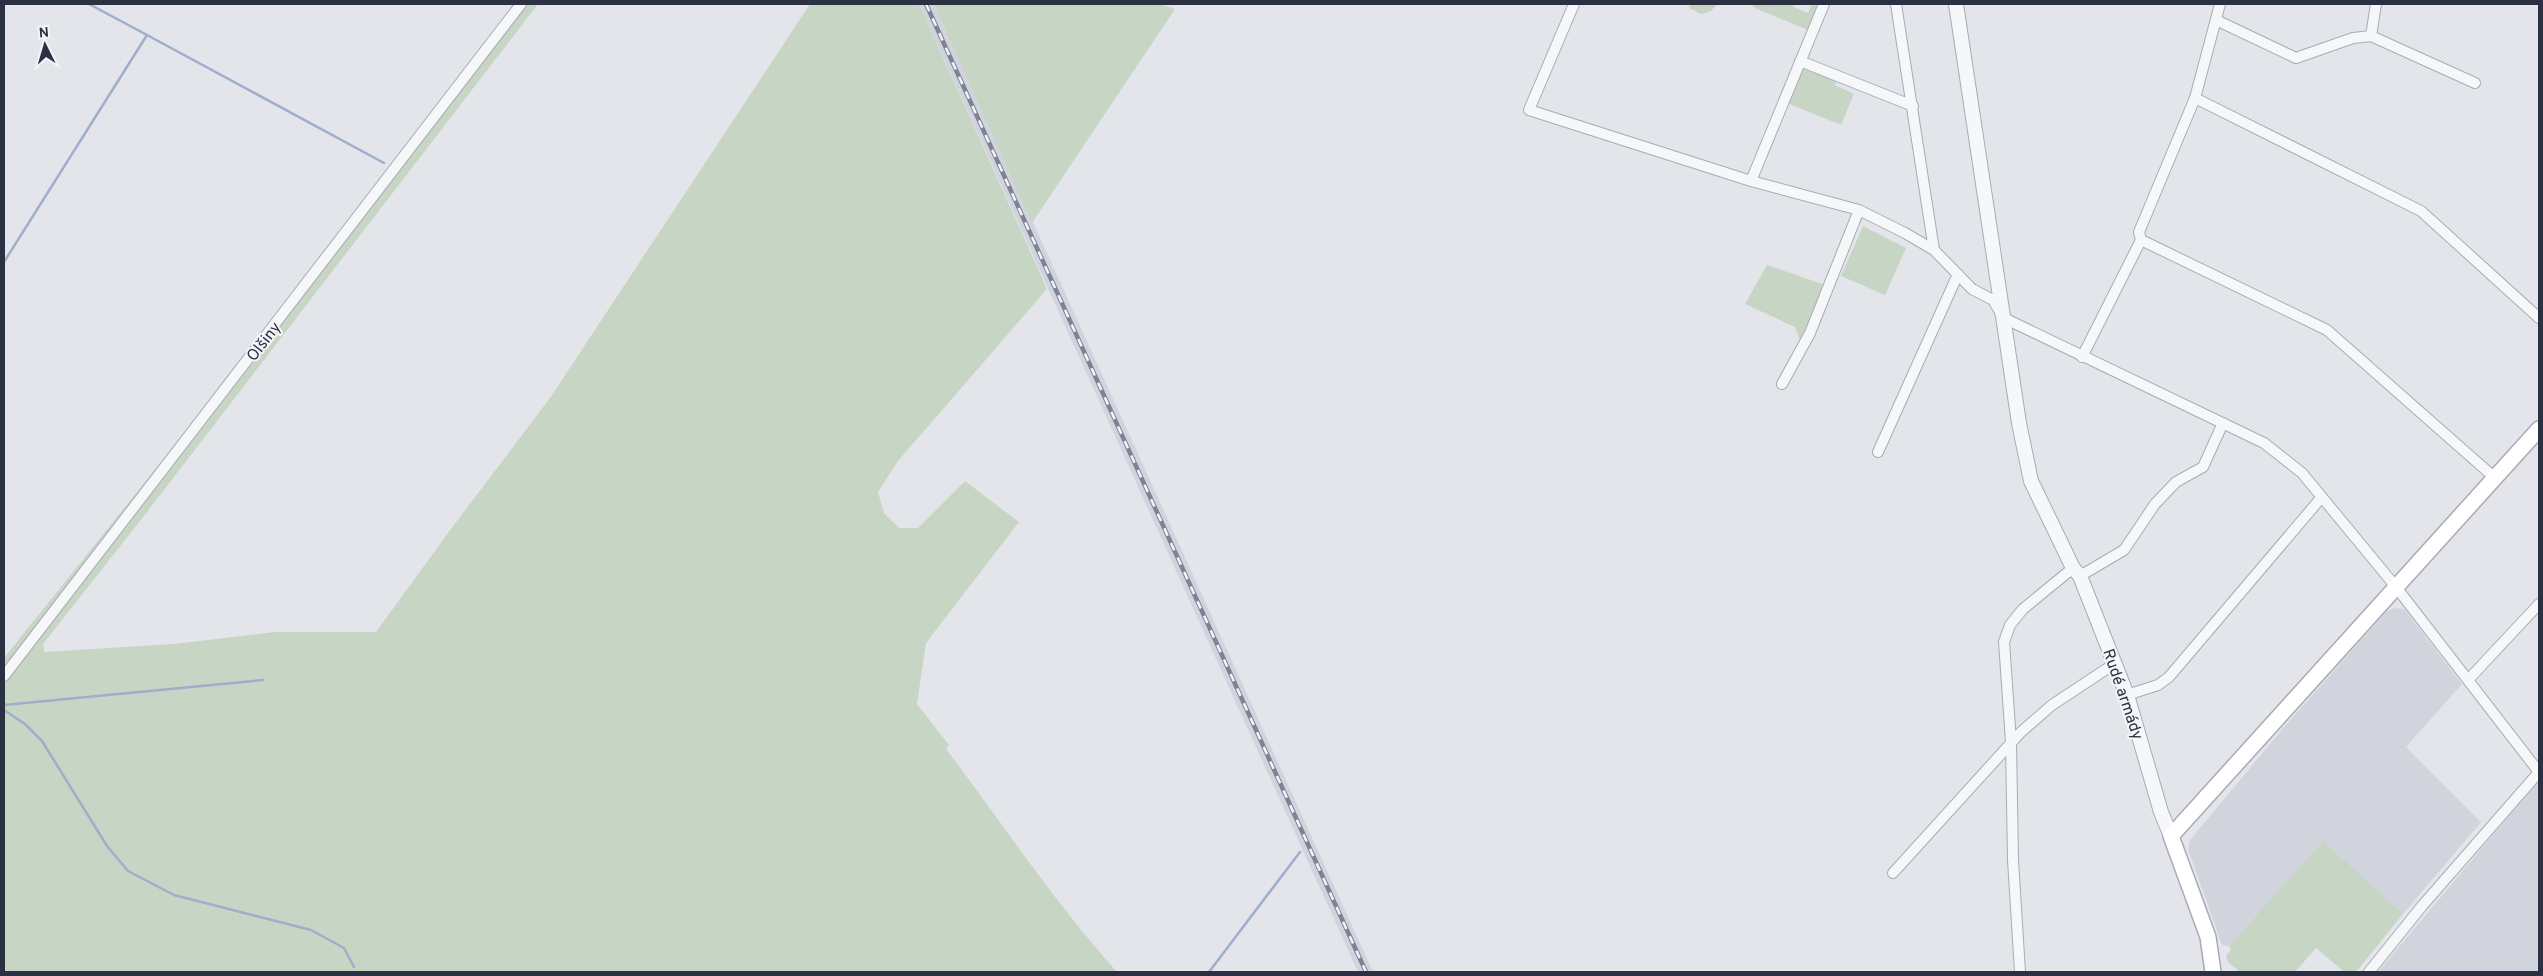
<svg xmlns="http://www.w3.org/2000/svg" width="2543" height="976" viewBox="0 0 2543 976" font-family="Overpass,sans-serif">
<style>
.built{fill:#d1d4dd}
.green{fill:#c7d5c5}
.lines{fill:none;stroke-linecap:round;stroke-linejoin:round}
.stream{stroke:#9faeca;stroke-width:2.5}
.minor-casing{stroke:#a8abb5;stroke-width:12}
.tertiary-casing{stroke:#a8abb5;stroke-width:16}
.secondary-casing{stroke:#a8abb5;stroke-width:18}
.minor{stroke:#f6f7f9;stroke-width:10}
.tertiary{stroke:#f6f7f9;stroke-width:14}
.secondary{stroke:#fff;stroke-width:15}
.rail-casing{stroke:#7d8394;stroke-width:4.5}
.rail{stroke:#f3f5f8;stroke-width:2.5;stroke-dasharray:8;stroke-linecap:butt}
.labels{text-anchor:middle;stroke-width:4;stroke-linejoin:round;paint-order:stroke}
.street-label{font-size:16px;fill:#2b3143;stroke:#f3f5f8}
</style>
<rect width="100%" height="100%" fill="#e3e5eb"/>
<path class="built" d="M919,4H934L1373,972H1358Z
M2395,608L2404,609L2462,684L2406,747L2481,822L2403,914L2323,842L2229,946L2222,945L2188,849L2190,840L2285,726L2387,611Z
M2538,781L2539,972H2378Z"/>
<path class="green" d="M528,4H538L147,512L43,644L44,652L174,644L276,632H376L448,533L550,398L810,4H919L1047,289L898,461L878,492L884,513L899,528H918L965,481L1019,522L926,643L917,704L949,745L946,749C1003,824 1054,902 1117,972H4V658Z
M934,4H1159L1175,9L1032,223Z
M1691,4H1717L1711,11L1701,14L1689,8Z
M1751,4H1794L1793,7L1808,13L1812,4L1817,6L1808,30L1755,8Z
M1803,68L1836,80L1835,85L1854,94L1841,125L1787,103Z
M1863,226L1906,248L1885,295L1841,276Z
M1767,265L1825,285L1800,340L1795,327L1745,304Z
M2323,841L2403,914L2356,972H2344L2316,948L2295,972H2240L2228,962L2226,955L2231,950L2229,946Z"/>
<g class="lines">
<path class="stream" d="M89,4L147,35
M4,262L147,35L384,163
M4,705L263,680
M4,710L25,724L42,741L107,846L128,871L174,895L311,930L344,948L354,967
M1209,972L1300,852"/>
<defs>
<path id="minor" d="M1574,4L1529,110L1751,181L1859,210L1905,233L1934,250L1972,289L1993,300L2003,317L2010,321L2264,443L2302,473L2396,587L2539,772
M1896,4L1934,250
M2216,20L2296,58L2353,38L2371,36L2475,83
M2371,36L2376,4
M1800,61L1913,106
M2195,98L2421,211L2539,318
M1751,181L1824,4
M2141,240L2327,330L2495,478
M2082,357L2141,240L2139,232L2195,98L2220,4
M1782,384L1810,333L1859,210
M1878,452L1958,274
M2080,576L2124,550L2155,504L2176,482L2203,467L2223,423
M4,676L521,4
M2468,680L2539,604
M2127,695L2158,685L2169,677L2321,498
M1893,873L2021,732L2052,705L2114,664
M2020,972L2013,860L2011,742L2004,642L2010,625L2023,609L2073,568
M2369,972L2422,906L2539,772"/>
<path id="tertiary" d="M1956,4L2019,423L2031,481L2073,568L2080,576L2127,695L2161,812L2171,836"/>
<path id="secondary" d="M2213,972L2208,937L2171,836L2539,429"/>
</defs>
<use href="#minor" class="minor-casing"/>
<use href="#tertiary" class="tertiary-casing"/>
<use href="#secondary" class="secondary-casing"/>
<use href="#minor" class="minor"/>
<use href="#tertiary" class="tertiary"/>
<use href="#secondary" class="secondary"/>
<defs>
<path id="rail" d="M926,4L1366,972"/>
</defs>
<use href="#rail" class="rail-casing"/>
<use href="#rail" class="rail"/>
</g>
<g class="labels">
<g class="street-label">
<text transform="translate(263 341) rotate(-52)" y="6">Olšiny</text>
<text transform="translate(2124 694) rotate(71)" y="6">Rudé armády</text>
</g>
</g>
<rect width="2543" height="976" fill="none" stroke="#2b3143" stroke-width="10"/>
<g transform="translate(45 45) rotate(355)" stroke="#f3f5f8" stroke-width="4" paint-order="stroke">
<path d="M0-4L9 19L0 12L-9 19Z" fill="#2b3143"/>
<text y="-8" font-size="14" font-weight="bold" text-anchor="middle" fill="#2b3143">N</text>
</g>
</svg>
